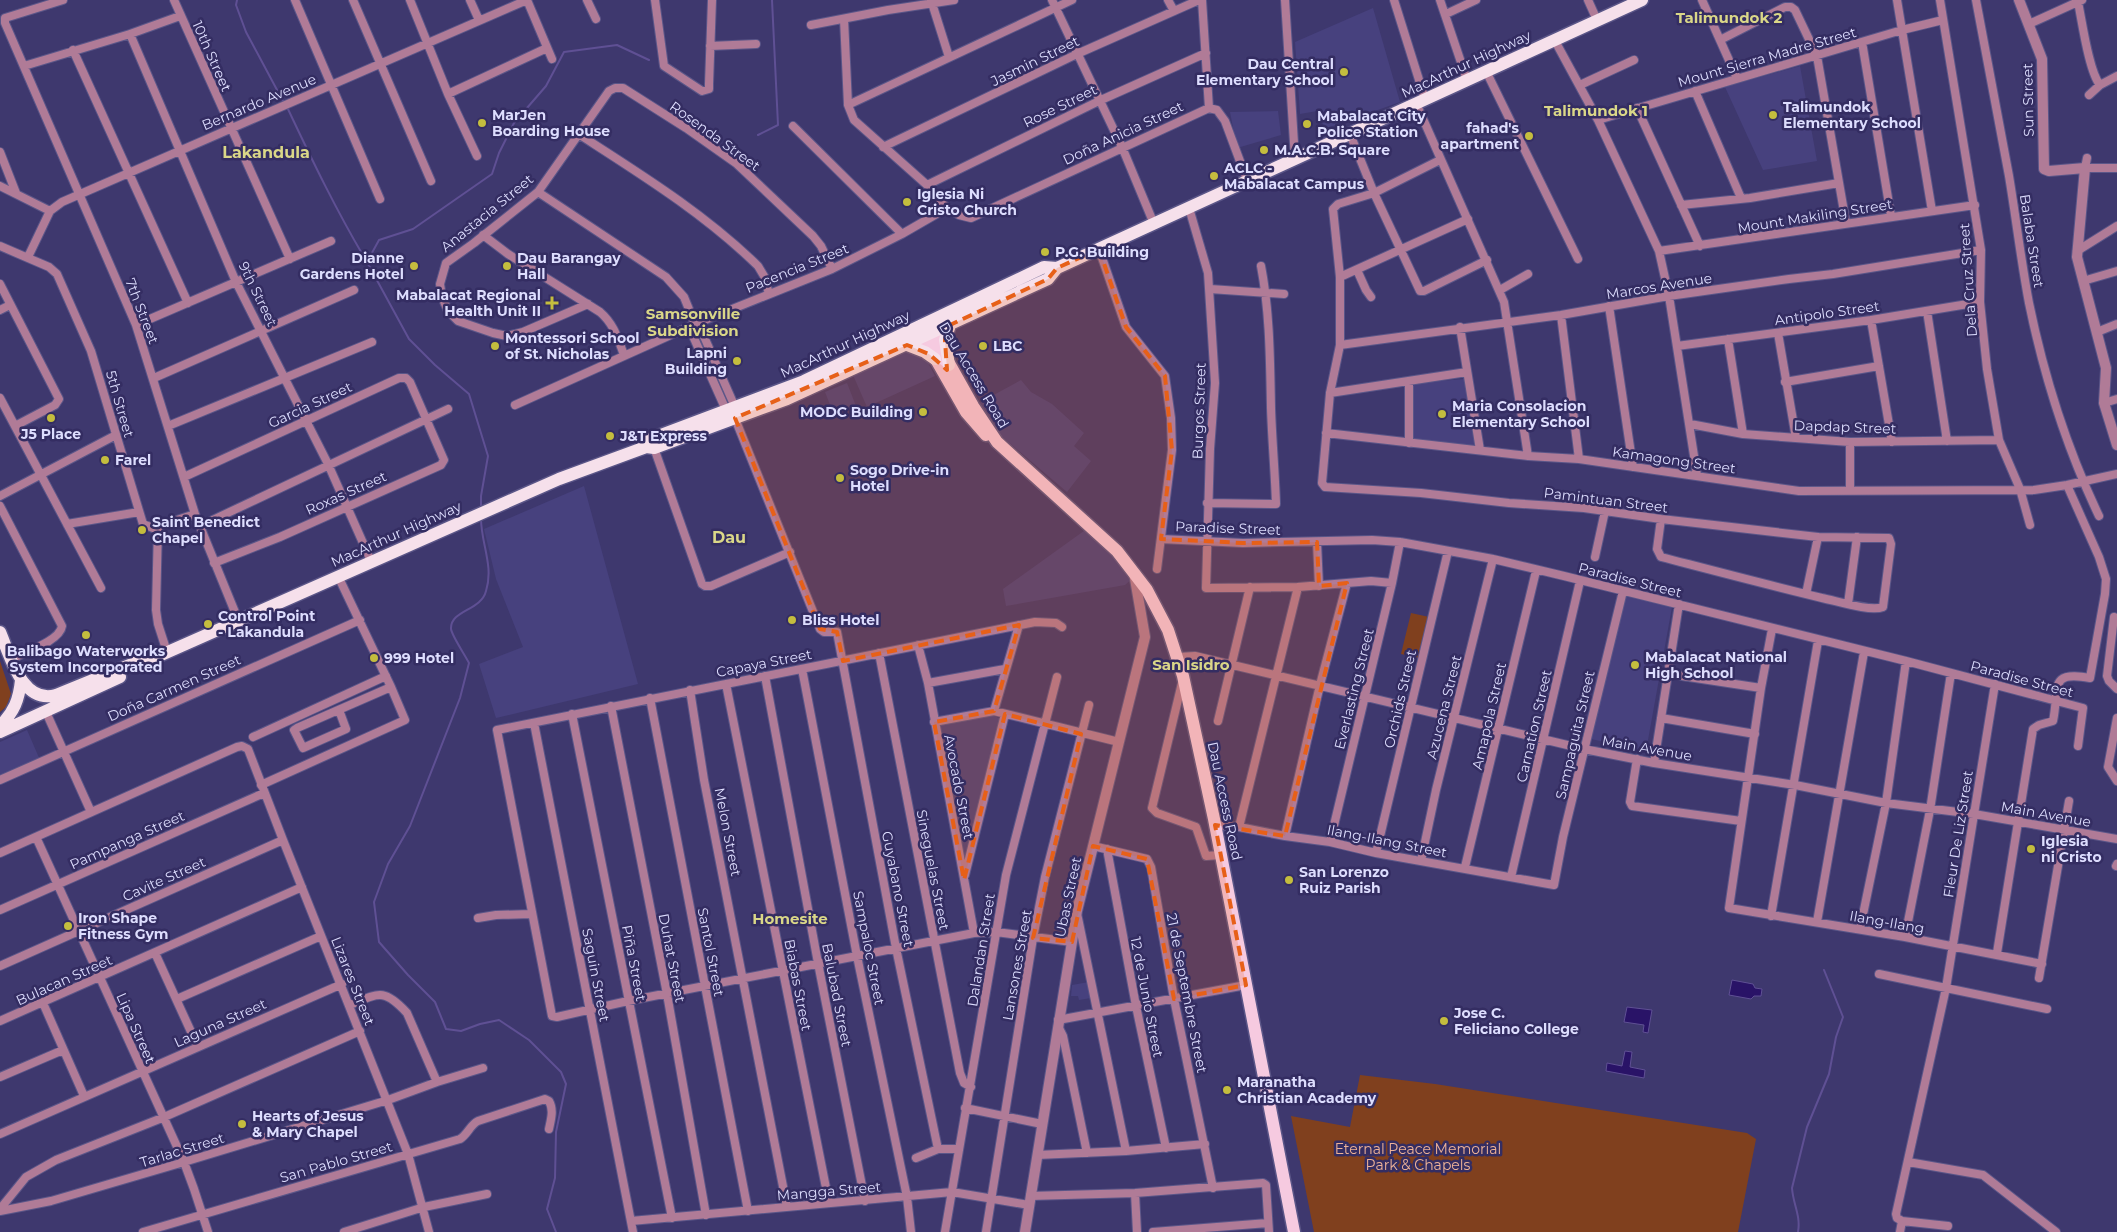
<svg xmlns="http://www.w3.org/2000/svg" width="2117" height="1232" viewBox="0 0 2117 1232" font-family="Montserrat,sans-serif">
<style>
.built{fill:#47417e}
.green{fill:#80401e}
.water{fill:#291367;stroke:#5f5094}
.lines{fill:none;stroke-linecap:round;stroke-linejoin:round}
.stream{stroke:#5f5094;stroke-width:2}
.minor-casing{stroke:#5b5688;stroke-width:10}
.tertiary-casing{stroke:#5b5688;stroke-width:12}
.primary-casing{stroke:#5b5688;stroke-width:15}
.trunk-casing{stroke:#5b5688;stroke-width:15}
.minor{stroke:#b07b97;stroke-width:8}
.tertiary{stroke:#b07b97;stroke-width:10}
.primary{stroke:#f6cae0;stroke-width:12}
.trunk{stroke:#f6e0eb;stroke-width:12}
.marked{fill:#e76018;fill-opacity:0.2;stroke:#e76018;stroke-width:4;stroke-dasharray:10 6;stroke-linejoin:round}
.poi-dot{fill:#c4bd3e;stroke:#342d62;stroke-width:2}
.labels{text-anchor:middle;stroke-width:5;stroke-linejoin:round;paint-order:stroke}
.street-label{font-size:14px;fill:#ddddfe;stroke:#342d62}
.poi-label{font-size:14px;font-weight:bold;fill:#ddddfe;stroke:#342d62;text-anchor:start}
.park-label{font-size:14px;fill:#efb397;stroke:#342d62}
.neighbourhood-label{font-size:15px;font-weight:bold;fill:#dad788;stroke:#342d62}
.quarter-label{font-size:16px;font-weight:bold;fill:#dad788;stroke:#342d62}
</style>
<rect width="100%" height="100%" fill="#3e386e"/>
<path class="built" d="M1373,8L1400,102L1325,129L1317,111L1300,114L1295,42Z
M1800,66L1817,161L1763,170L1725,87Z
M1278,111L1281,135L1237,148L1230,112Z
M906,352L926,359L935,376L867,407L853,375Z
M1465,379L1477,447L1413,444V383Z
M1021,380L1031,392L1052,404L1084,433L1074,446L1091,461L1067,492L993,429L977,404Z
M847,383L856,406L834,415L825,392Z
M584,486L638,684L496,718L479,664L523,647L496,579L484,529Z
M1088,528L1118,558L1133,578L1125,585L1006,606L1003,589Z
M1626,595L1672,607L1646,751L1591,739Z
M992,715L1001,719L965,858L960,859L937,724Z
M27,730L40,760L0,778V742Z
M1089,982L1091,998L1079,1000L1078,996H1071L1072,985Z"/>
<path class="green" d="M1411,613L1429,617L1419,658L1401,654Z
M0,661L11,694L6,707L0,712Z
M1360,1075L1435,1084L1747,1133L1756,1139L1738,1232H1314L1291,1116L1350,1127Z"/>
<path class="water" d="M1732,980L1753,984L1755,988L1762,989L1761,996H1754L1751,999L1729,995Z
M1627,1007L1652,1010L1648,1033L1643,1032L1644,1025L1624,1022Z
M1625,1051L1632,1052L1630,1067L1645,1070L1644,1078L1606,1071L1607,1063L1622,1066Z"/>
<g class="lines">
<path class="stream" d="M237,0L236,5L246,32L284,103
M287,107C312,160 337,212 367,262
M758,135L778,125L772,0
M481,509V496L488,456L469,394L435,365L409,339L367,262L379,240L413,229L492,174L499,153L514,123L546,86L564,52L617,45L649,60
M481,519C481,543 494,566 486,591C481,611 450,610 451,629C452,636 465,655 469,663L460,698L410,826L388,864L374,902L379,942L408,975L435,1002L446,1029L461,1031L480,1024L499,1020L529,1040L561,1072L566,1084L556,1132L555,1178L547,1209L556,1232
M1798,1232C1801,1216 1793,1204 1792,1188L1807,1127L1829,1074L1836,1037L1843,1017L1824,970"/>
<defs>
<path id="minor" d="M63,0L5,18V23L136,325L195,514L239,622
M174,0L290,259
M295,0L380,199
M353,0L431,181
M410,0L448,94L477,156
M470,0L479,20
M527,0L552,59
M587,0L596,19
M655,0L664,66L702,91L709,89V84L712,0
M931,0L949,57
M1052,0L1122,147L1154,224
M1168,0L1174,11
M1202,0L1209,108
M1285,0L1295,159
M1394,0L1425,99
M1440,0L1467,80
M1588,0L1597,20
M1702,0L1737,78
M1897,0L1932,211
M1940,0L1981,250L1980,302L1987,369L1999,440L2020,489L2030,525
M1976,0C1987,59 1998,117 2009,176C2016,218 2021,261 2029,303C2044,376 2067,449 2099,516
M2078,2C2082,21 2089,72 2100,85
M1446,14L1476,0
M844,19L848,105L854,120L927,185L947,208L959,215L971,218L1209,108L1217,110L1225,121L1247,180
M2029,24L2082,0
M811,25L888,10L954,0
M130,34L236,282L328,464L371,561
M1554,39L1598,120L1659,251L1669,296L1697,475
M1720,40L1785,7H1791L1795,10L1817,56L1846,223
M1862,42L1891,216
M710,46L756,44
M73,50L188,303
M24,66L130,34L180,16
M1486,71L1578,259
M1580,85L1634,60
M1695,91L1741,198
M448,94L547,48
M2089,95L2100,85L2117,76
M1416,103L1504,302L1528,456
M848,105L1072,0
M1637,108L1700,246
M1598,120L1902,30L1943,20
M793,126L902,234
M1350,134L1374,193L1420,291H1424L1487,260
M580,135C642,175 705,214 758,266L764,276L769,294
M883,147L1077,54L1199,0
M0,152L16,193
M2087,158L2085,168H2117
M1440,160L1374,193L1338,204L1333,209L1340,277V345L1330,393L1322,483L1325,487L1421,493L1509,503L1584,508L1661,519L1818,537L1889,538L1891,544L1883,607C1870,612 1837,601 1822,598C1768,585 1715,571 1661,557L1657,549L1661,519
M927,185L1101,100L1206,53
M0,186L50,211
M538,192L666,277L684,297L695,324
M1681,205L1750,198L1839,183
M1189,208L1208,273L1215,383L1210,449L1206,588L1298,587L1371,581L1392,583
M483,235L508,254L600,312C614,324 618,339 624,355
M0,246L49,267L57,274L91,351L143,524L153,528L195,514
M1099,249L1126,327L1165,376L1171,418L1172,450L1157,569
M1659,251L1975,205
M2077,251L2117,226
M28,257L50,211L62,202L527,0
M1357,270L1366,290L1371,297
M1340,277L1468,219
M2083,281L2117,271
M0,284L59,399L55,405L15,426
M1210,289L1284,294
M1500,290L1528,274
M588,304L523,332L507,336L493,333L458,321L448,311L442,297L440,284L446,263L474,243L538,192L609,91L615,88H623L686,128L737,164L813,236L821,246L832,269
M1609,306L1633,467
M0,310L10,305
M1927,311L1947,441
M1561,315L1579,459
M1871,320L1892,442
M698,323L735,407
M136,325L331,241
M689,327L726,410
M1460,327L1480,450
M2097,332L2117,324
M1778,333L1796,438
M1728,339L1743,434
M1340,345L1561,315L1669,296L1789,279L1833,274L1981,250
M1677,346L1871,320L1980,302
M154,378L354,290
M1785,382L1879,366
M1330,393L1467,372
M0,398L101,588
M2104,403L2117,399
M515,405L695,324L832,269L902,234L947,208
M734,416L820,629L824,632H837L896,948L938,1149
M1690,424L1743,434L1850,442L1999,440
M168,426L372,342
M1326,433L1528,456L1579,459L1799,491L2034,490L2067,485L2117,474
M1850,442V491
M1409,443V382
M653,445L702,584L705,586H711L790,552
M184,477L399,378H406L410,382L444,460L441,465L280,537L214,563
M0,496L116,435
M1207,503L1276,504C1275,472 1272,440 1271,408C1270,360 1270,313 1261,266
M0,506L62,626C60,641 25,652 12,659
M67,524L139,512
M158,526L156,610L158,624L167,652
M200,526L448,409
M1161,539L1243,543L1372,540L1400,542L1493,559L1564,576L1906,661L2083,708L2078,746
M1317,542L1319,586
M1595,557L1605,511
M1806,594L1818,537
M1848,604L1857,537
M2114,617L2107,676L2109,681L2117,689
M1062,627L1056,623L1035,622L497,730L552,1016L557,1017L628,1001L974,933L996,932L1072,942
M1772,629L1761,688L1729,908L1905,937L2042,964
M918,645L928,683L974,933
M879,653L960,1073L964,1083L971,1087
M1178,657L1195,656L1584,749L1654,763L1795,785L1886,803L1974,814L2117,839
M802,669L857,956L907,1197L911,1232
M1669,674L1761,688
M765,676L818,963L865,1201
M928,683L1005,669
M1182,683L1152,808L1157,813L1196,827L1206,856L1221,855
M726,684L829,1203
M690,690L704,780L787,1207
M650,698L748,1211
M611,706L667,994L706,1215
M339,710L346,729L303,748L294,730L297,728L391,687
M994,711L1019,625
M46,712L91,812
M572,714L672,1218
M1661,718L1755,734
M2117,718L2108,767L2117,781
M1218,721L1250,587
M934,722L994,711L1119,742
M534,723L633,1232
M253,737L386,676
M1637,759L1630,802L1632,806L1741,821
M1654,763L1679,604
M0,780L360,620
M261,785L405,720L391,687L338,576
M1215,825L1239,827L1285,836L1330,842L1376,853L1554,885L1563,837L1623,591
M1239,827L1298,587
M1285,836L1320,685L1347,583
M36,837L184,1162L194,1189L208,1232
M1330,842L1392,583L1400,542
M1093,846L1147,859L1151,867L1174,999L1213,1188
M1107,849L1136,1006L1166,1148
M0,853L237,747L242,746L248,749L283,840L408,1154L429,1232
M1376,853L1448,551
M1421,861L1436,790L1493,559
M2116,866L2117,864
M1465,867L1536,571
M965,875L1005,714
M1511,877L1580,581
M0,910L264,793
M1771,916L1818,641
M478,918L496,915L531,914
M1078,918L1126,1151
M1817,922L1864,652
M1860,929L1886,803L1906,661
M1905,937L1930,810L1951,673
M155,953L198,1047
M1997,953L2033,729L2039,725L2053,721C2060,689 2047,670 2090,678L2105,594L2106,579L2099,557L2067,485
M0,966L283,840
M1879,974L2047,1009
M2039,978L2069,801
M177,999L321,936
M43,1003L84,1096
M350,1005C379,993 384,988 407,1013L437,1082
M1058,1020L1246,985
M0,1021L302,887
M1058,1026L1063,1036L1087,1153
M0,1077L63,1050
M965,1108L1042,1124
M0,1134L342,984
M1037,1155L1126,1151L1205,1144
M916,1158L938,1149H958
M1908,1162L1983,1175L2056,1232
M1135,1193L1137,1232
M1030,1196L1135,1193L1263,1183L1266,1185L1269,1232
M0,1209L26,1177L56,1160L162,1118L360,1031
M0,1211L51,1201L184,1162L388,1100L437,1082L483,1068
M631,1221L952,1192L1029,1205
M1902,1221L1897,1218L1896,1214L1946,988L1995,684
M1902,1221L1948,1226
M143,1232L460,1139C468,1134 470,1125 478,1121L545,1099L549,1101C554,1110 551,1119 549,1129
M344,1232L424,1207L487,1194
M945,1232L1006,875L1057,677
M986,1232L1033,938L1045,877L1089,705
M1153,1232L1268,1223
M1900,1232L1902,1221"/>
<path id="tertiary" d="M2019,0L2042,59L2044,169L2049,171L2085,168L2077,257L2106,368L2104,403L2117,445
M1025,1232L1077,911L1145,637L1134,573"/>
<path id="primary" d="M927,324L973,406L997,442L1117,551L1147,590L1168,630L1183,676L1214,819L1294,1232
M918,328L966,412L986,435"/>
<path id="trunk" d="M907,345L925,352L935,359
M949,365L945,340L950,325
M646,447L650,439L804,381L1044,267L1057,268
M0,632C10,655 22,705 56,695L149,657L161,655L559,479L646,447L654,448L787,399L1048,279L1057,268L1642,0
M0,726C14,712 19,700 21,680
M0,732L120,677"/>
</defs>
<use href="#minor" class="minor-casing"/>
<use href="#tertiary" class="tertiary-casing"/>
<use href="#primary" class="primary-casing"/>
<use href="#trunk" class="trunk-casing"/>
<use href="#minor" class="minor"/>
<use href="#tertiary" class="tertiary"/>
<use href="#primary" class="primary"/>
<use href="#trunk" class="trunk"/>
</g>
<path class="marked" d="M1099,249L1126,327L1165,376L1172,450L1161,539L1243,543L1317,542L1319,586L1347,583L1285,836L1215,825L1246,985L1174,999L1147,859L1093,846L1072,942L1033,938L1081,734L1005,714L964,880L934,722L994,711L1019,625L843,661L837,632L820,629L735,418L907,345L929,354L947,370L945,340L950,325L1048,279L1057,268Z"/>
<g class="poi-dot">
<circle cx="1344" cy="72" r="5"/>
<circle cx="1773" cy="115" r="5"/>
<circle cx="482" cy="123" r="5"/>
<circle cx="1307" cy="124" r="5"/>
<circle cx="1529" cy="136" r="5"/>
<circle cx="1264" cy="150" r="5"/>
<circle cx="1214" cy="176" r="5"/>
<circle cx="907" cy="202" r="5"/>
<circle cx="1045" cy="252" r="5"/>
<circle cx="414" cy="266" r="5"/>
<circle cx="507" cy="266" r="5"/>
<path d="M549.5 295.5h5v5h5v5h-5v5h-5v-5h-5v-5h5z"/>
<circle cx="495" cy="346" r="5"/>
<circle cx="983" cy="346" r="5"/>
<circle cx="737" cy="361" r="5"/>
<circle cx="923" cy="412" r="5"/>
<circle cx="1442" cy="414" r="5"/>
<circle cx="51" cy="418" r="5"/>
<circle cx="610" cy="436" r="5"/>
<circle cx="105" cy="460" r="5"/>
<circle cx="840" cy="478" r="5"/>
<circle cx="142" cy="530" r="5"/>
<circle cx="792" cy="620" r="5"/>
<circle cx="208" cy="624" r="5"/>
<circle cx="86" cy="635" r="5"/>
<circle cx="374" cy="658" r="5"/>
<circle cx="1635" cy="665" r="5"/>
<circle cx="2031" cy="849" r="5"/>
<circle cx="1289" cy="880" r="5"/>
<circle cx="68" cy="926" r="5"/>
<circle cx="1444" cy="1021" r="5"/>
<circle cx="1227" cy="1090" r="5"/>
<circle cx="242" cy="1124" r="5"/>
</g>
<g class="labels">
<g class="street-label">
<text transform="translate(212 56) rotate(66)" y="5">10th Street</text>
<text transform="translate(1767 57) rotate(-16)" y="5">Mount Sierra Madre Street</text>
<text transform="translate(1035 61) rotate(-26)" y="5">Jasmin Street</text>
<text transform="translate(1466 64) rotate(-25)" y="5">MacArthur Highway</text>
<text transform="translate(2028 100) rotate(-91)" y="5">Sun Street</text>
<text transform="translate(259 102) rotate(-23)" y="5">Bernardo Avenue</text>
<text transform="translate(1060 106) rotate(-26)" y="5">Rose Street</text>
<text transform="translate(1123 133) rotate(-25)" y="5">Doña Anicia Street</text>
<text transform="translate(715 136) rotate(36)" y="5">Rosenda Street</text>
<text transform="translate(487 213) rotate(-39)" y="5">Anastacia Street</text>
<text transform="translate(1815 216) rotate(-9)" y="5">Mount Makiling Street</text>
<text transform="translate(2032 241) rotate(81)" y="5">Balaba Street</text>
<text transform="translate(797 268) rotate(-22)" y="5">Pacencia Street</text>
<text transform="translate(1968 280) rotate(-94)" y="5">Dela Cruz Street</text>
<text transform="translate(1659 286) rotate(-9)" y="5">Marcos Avenue</text>
<text transform="translate(258 294) rotate(64)" y="5">9th Street</text>
<text transform="translate(142 311) rotate(69)" y="5">7th Street</text>
<text transform="translate(1827 313) rotate(-8)" y="5">Antipolo Street</text>
<text transform="translate(845 344) rotate(-25)" y="5">MacArthur Highway</text>
<text transform="translate(974 375) rotate(59)" y="5">Dau Access Road</text>
<text transform="translate(120 404) rotate(74)" y="5">5th Street</text>
<text transform="translate(310 405) rotate(-25)" y="5">Garcia Street</text>
<text transform="translate(1199 411) rotate(-88)" y="5">Burgos Street</text>
<text transform="translate(1845 427) rotate(2)" y="5">Dapdap Street</text>
<text transform="translate(1674 460) rotate(8)" y="5">Kamagong Street</text>
<text transform="translate(346 493) rotate(-24)" y="5">Roxas Street</text>
<text transform="translate(1606 500) rotate(7)" y="5">Pamintuan Street</text>
<text transform="translate(1228 528) rotate(2)" y="5">Paradise Street</text>
<text transform="translate(396 534) rotate(-24)" y="5">MacArthur Highway</text>
<text transform="translate(1630 580) rotate(14)" y="5">Paradise Street</text>
<text transform="translate(764 663) rotate(-11)" y="5">Capaya Street</text>
<text transform="translate(2022 679) rotate(15)" y="5">Paradise Street</text>
<text transform="translate(174 688) rotate(-24)" y="5">Doña Carmen Street</text>
<text transform="translate(1354 689) rotate(-76)" y="5">Everlasting Street</text>
<text transform="translate(1400 699) rotate(-77)" y="5">Orchids Street</text>
<text transform="translate(1444 707) rotate(-76)" y="5">Azucena Street</text>
<text transform="translate(1489 716) rotate(-77)" y="5">Amapola Street</text>
<text transform="translate(1534 726) rotate(-77)" y="5">Carnation Street</text>
<text transform="translate(1575 735) rotate(-77)" y="5">Sampaguita Street</text>
<text transform="translate(1647 748) rotate(10)" y="5">Main Avenue</text>
<text transform="translate(959 787) rotate(79)" y="5">Avocado Street</text>
<text transform="translate(1225 801) rotate(78)" y="5">Dau Access Road</text>
<text transform="translate(2046 814) rotate(10)" y="5">Main Avenue</text>
<text transform="translate(728 832) rotate(79)" y="5">Melon Street</text>
<text transform="translate(1958 834) rotate(-81)" y="5">Fleur De Liz Street</text>
<text transform="translate(127 840) rotate(-24)" y="5">Pampanga Street</text>
<text transform="translate(1387 841) rotate(11)" y="5">Ilang-Ilang Street</text>
<text transform="translate(933 870) rotate(79)" y="5">Sineguelas Street</text>
<text transform="translate(164 879) rotate(-24)" y="5">Cavite Street</text>
<text transform="translate(898 889) rotate(79)" y="5">Guyabano Street</text>
<text transform="translate(1068 897) rotate(-78)" y="5">Ubas Street</text>
<text transform="translate(1887 922) rotate(10)" y="5">Ilang-Ilang</text>
<text transform="translate(869 948) rotate(79)" y="5">Sampaloc Street</text>
<text transform="translate(981 950) rotate(-81)" y="5">Dalandan Street</text>
<text transform="translate(711 952) rotate(79)" y="5">Santol Street</text>
<text transform="translate(672 958) rotate(79)" y="5">Duhat Street</text>
<text transform="translate(634 963) rotate(79)" y="5">Piña Street</text>
<text transform="translate(1017 965) rotate(-80)" y="5">Lansones Street</text>
<text transform="translate(596 975) rotate(79)" y="5">Saguin Street</text>
<text transform="translate(64 980) rotate(-24)" y="5">Bulacan Street</text>
<text transform="translate(353 981) rotate(68)" y="5">Lizares Street</text>
<text transform="translate(798 985) rotate(79)" y="5">Biabas Street</text>
<text transform="translate(1187 993) rotate(79)" y="5">21 de Septembre Street</text>
<text transform="translate(837 995) rotate(79)" y="5">Balubad Street</text>
<text transform="translate(1147 997) rotate(79)" y="5">12 de Junio Street</text>
<text transform="translate(220 1023) rotate(-24)" y="5">Laguna Street</text>
<text transform="translate(136 1028) rotate(66)" y="5">Lipa Street</text>
<text transform="translate(182 1150) rotate(-17)" y="5">Tarlac Street</text>
<text transform="translate(336 1162) rotate(-16)" y="5">San Pablo Street</text>
<text transform="translate(829 1191) rotate(-5)" y="5">Mangga Street</text>
</g>
<g class="poi-label">
<text x="1334" y="69" text-anchor="end">Dau Central<tspan x="1334" dy="16">Elementary School</tspan></text>
<text x="1783" y="112">Talimundok<tspan x="1783" dy="16">Elementary School</tspan></text>
<text x="492" y="120">MarJen<tspan x="492" dy="16">Boarding House</tspan></text>
<text x="1317" y="121">Mabalacat City<tspan x="1317" dy="16">Police Station</tspan></text>
<text x="1519" y="133" text-anchor="end">fahad's<tspan x="1519" dy="16">apartment</tspan></text>
<text x="1274" y="155">M.A.C.B. Square</text>
<text x="1224" y="173">ACLC -<tspan x="1224" dy="16">Mabalacat Campus</tspan></text>
<text x="917" y="199">Iglesia Ni<tspan x="917" dy="16">Cristo Church</tspan></text>
<text x="1055" y="257">P.G. Building</text>
<text x="404" y="263" text-anchor="end">Dianne<tspan x="404" dy="16">Gardens Hotel</tspan></text>
<text x="517" y="263">Dau Barangay<tspan x="517" dy="16">Hall</tspan></text>
<text x="541" y="300" text-anchor="end">Mabalacat Regional<tspan x="541" dy="16">Health Unit II</tspan></text>
<text x="505" y="343">Montessori School<tspan x="505" dy="16">of St. Nicholas</tspan></text>
<text x="993" y="351">LBC</text>
<text x="727" y="358" text-anchor="end">Lapni<tspan x="727" dy="16">Building</tspan></text>
<text x="1452" y="411">Maria Consolacion<tspan x="1452" dy="16">Elementary School</tspan></text>
<text x="913" y="417" text-anchor="end">MODC Building</text>
<text x="51" y="439" text-anchor="middle">J5 Place</text>
<text x="620" y="441">J&amp;T Express</text>
<text x="115" y="465">Farel</text>
<text x="850" y="475">Sogo Drive-in<tspan x="850" dy="16">Hotel</tspan></text>
<text x="152" y="527">Saint Benedict<tspan x="152" dy="16">Chapel</tspan></text>
<text x="218" y="621">Control Point<tspan x="218" dy="16">- Lakandula</tspan></text>
<text x="802" y="625">Bliss Hotel</text>
<text x="86" y="656" text-anchor="middle">Balibago Waterworks<tspan x="86" dy="16">System Incorporated</tspan></text>
<text x="1645" y="662">Mabalacat National<tspan x="1645" dy="16">High School</tspan></text>
<text x="384" y="663">999 Hotel</text>
<text x="2041" y="846">Iglesia<tspan x="2041" dy="16">ni Cristo</tspan></text>
<text x="1299" y="877">San Lorenzo<tspan x="1299" dy="16">Ruiz Parish</tspan></text>
<text x="78" y="923">Iron Shape<tspan x="78" dy="16">Fitness Gym</tspan></text>
<text x="1454" y="1018">Jose C.<tspan x="1454" dy="16">Feliciano College</tspan></text>
<text x="1237" y="1087">Maranatha<tspan x="1237" dy="16">Christian Academy</tspan></text>
<text x="252" y="1121">Hearts of Jesus<tspan x="252" dy="16">&amp; Mary Chapel</tspan></text>
</g>
<g class="park-label">
<text x="1418" y="1154">Eternal Peace Memorial<tspan x="1418" dy="16">Park &amp; Chapels</tspan></text>
</g>
<g class="neighbourhood-label">
<text x="1729" y="23">Talimundok 2</text>
<text x="1596" y="116">Talimundok 1</text>
<text x="693" y="319">Samsonville<tspan x="693" dy="17">Subdivision</tspan></text>
<text x="1191" y="670">San Isidro</text>
<text x="790" y="924">Homesite</text>
</g>
<g class="quarter-label">
<text x="266" y="158">Lakandula</text>
<text x="729" y="543">Dau</text>
</g>
</g>
</svg>
